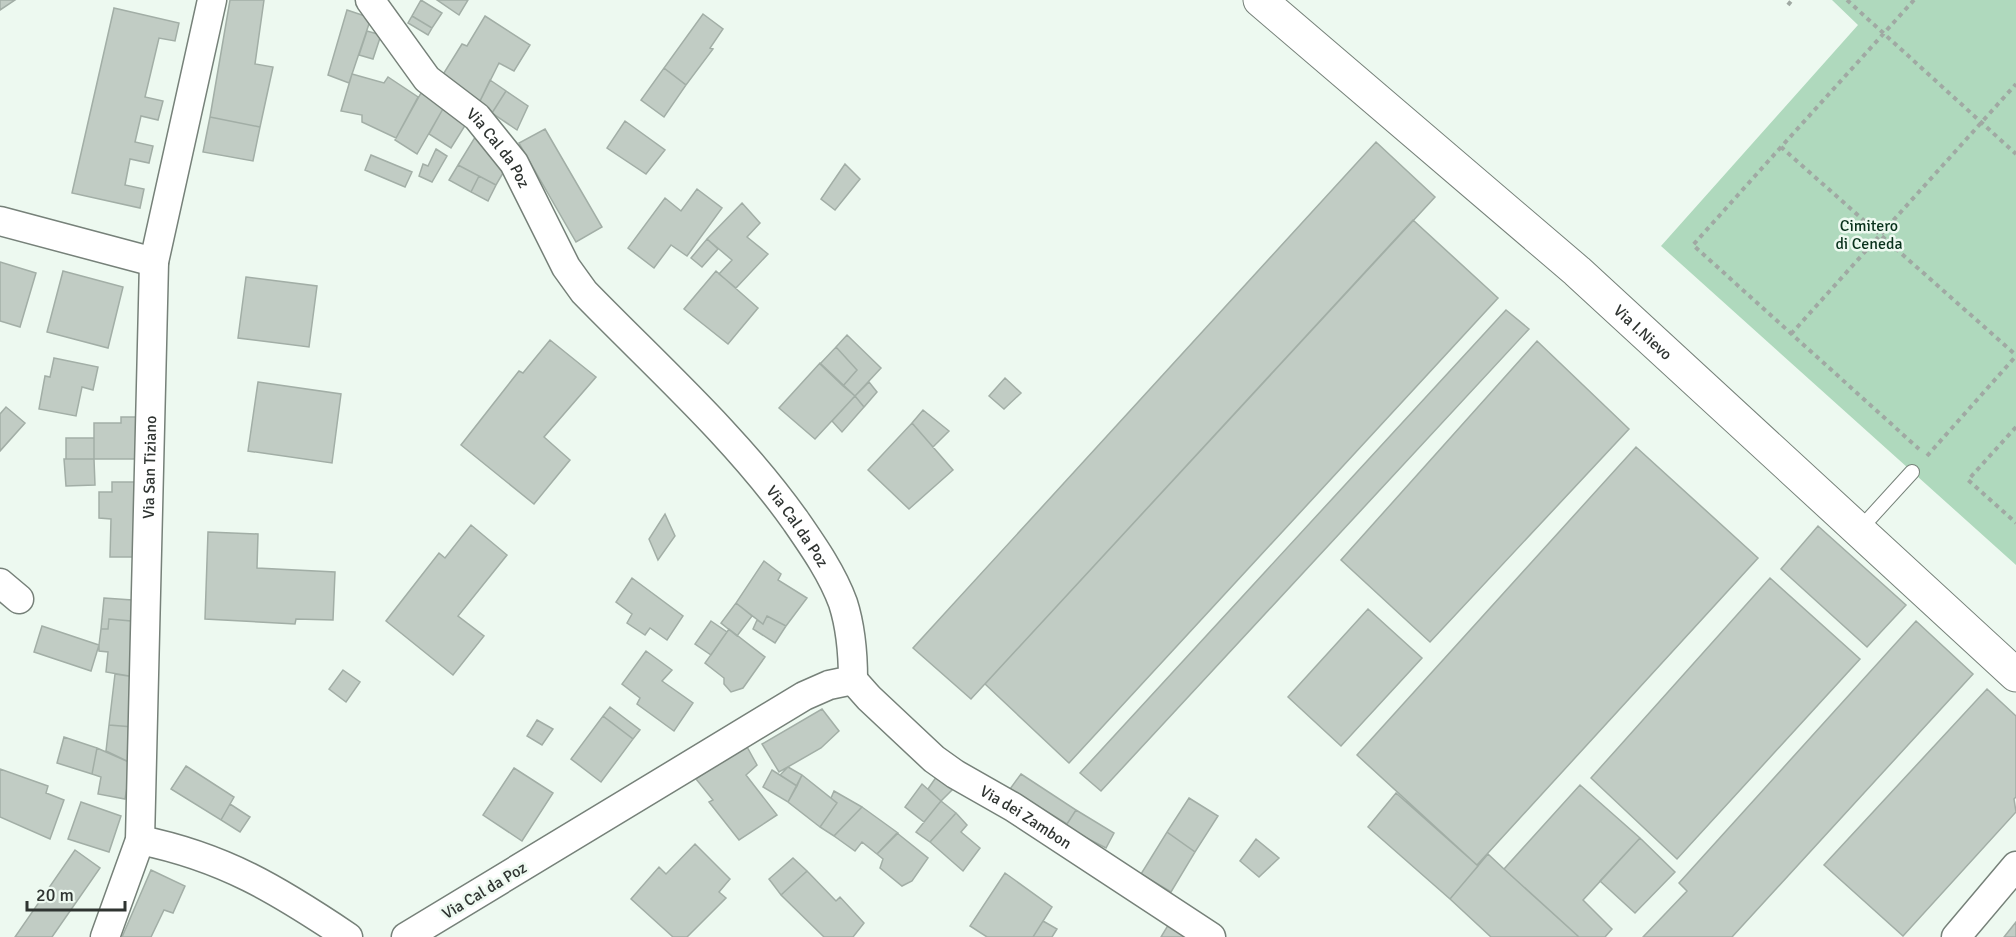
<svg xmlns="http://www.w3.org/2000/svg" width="2016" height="937" viewBox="0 0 2016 937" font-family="Signika,sans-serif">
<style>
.green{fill:#afd9bd}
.building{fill:#c1ccc4;stroke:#a2aea6;stroke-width:1.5}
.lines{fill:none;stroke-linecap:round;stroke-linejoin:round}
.lane-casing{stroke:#768179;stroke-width:16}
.street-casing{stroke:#768179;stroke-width:31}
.secondary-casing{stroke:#768179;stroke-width:35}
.path{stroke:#a0a9a3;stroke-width:4;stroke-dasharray:4.5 4.5;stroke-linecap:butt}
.lane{stroke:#fff;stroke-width:14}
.street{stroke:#fff;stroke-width:28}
.secondary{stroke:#fff;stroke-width:33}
.labels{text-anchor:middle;stroke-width:5;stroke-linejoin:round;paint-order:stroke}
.street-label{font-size:16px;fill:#2f3431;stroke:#edf9f0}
.park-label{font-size:16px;fill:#09321c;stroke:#edf9f0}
</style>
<rect width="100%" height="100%" fill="#edf9f0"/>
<path class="green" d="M1832,0H2016V565L1661,246L1858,25Z"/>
<path class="building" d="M0,0H15L0,10Z
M230,0H264L255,64L273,67L260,127L210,117Z
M421,0L442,13L432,28L412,16Z
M437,0H468L459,15Z
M114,8L179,23L175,41L159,38L145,97L163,101L158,120L141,116L135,142L153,146L149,163L130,159L125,185L144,189L140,208L72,193Z
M347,10L371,18L349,83L328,75Z
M703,14L723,29L710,48L713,49L686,85L664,68Z
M412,16L432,28L428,35L408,23Z
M485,16L530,45L514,71L499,63L479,103L442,76L462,44L467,46Z
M367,31L381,35L373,59L359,55Z
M664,68L686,85L664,117L641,100Z
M352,74L384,83L388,77L418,97L396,138L362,122V115L341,111Z
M490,80L506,91L492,113L479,103Z
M506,91L528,106L517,130L492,113Z
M421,93L444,107L417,154L395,140Z
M444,107L471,116L451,148L429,134Z
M210,117L260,127L253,161L203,152Z
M625,121L665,150L646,174L607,148Z
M545,129L602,227L576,242L519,143Z
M477,134L510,161L496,185L458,165Z
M1376,142L1435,197L971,699L913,648Z
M436,149L447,156L432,182L419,176L423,164L428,166Z
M371,155L412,172L405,187L365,170Z
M845,164L860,179L835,210L821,199Z
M458,165L479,176L471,192L449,180Z
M479,176L496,185L488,201L471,192Z
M697,189L722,208L687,256L671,245L654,268L628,248L665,198L681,211Z
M742,203L760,223L747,237L768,254L736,288L719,274L732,260L707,239Z
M1413,220L1498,298L1069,763L985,684Z
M707,239L718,249L702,267L691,258Z
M0,262L36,273L20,327L0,321Z
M63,271L123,287L108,348L47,332Z
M716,271L758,308L728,344L684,309Z
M246,277L317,286L309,347L238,338Z
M1506,310L1529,329L1101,791L1080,773Z
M847,335L881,368L855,396L843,386L857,370L836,347Z
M550,340L596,377L544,437L570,460L534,504L461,445L519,371L523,373Z
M1537,341L1629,429L1430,642L1341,560Z
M836,347L857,370L843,386L820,364Z
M54,358L98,367L93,390L82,387L76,416L39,409L45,376L50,377Z
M820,363L855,396L815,439L779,408Z
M1005,378L1021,393L1004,409L989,396Z
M258,382L341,394L332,463L248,451Z
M869,382L877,392L864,407L855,396Z
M855,396L864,407L842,432L832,421Z
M6,407L25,423L0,451V414Z
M923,410L949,431L933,447L912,423Z
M121,417H141V459H94V423H121Z
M912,423L953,470L909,509L868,470Z
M66,438H94V459H66Z
M1636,447L1758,558L1477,865L1357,755Z
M64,459H94L95,485L66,486Z
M112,482H144L143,557H110L111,519L99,518V492H112Z
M665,514L675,536L658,560L649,539Z
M471,525L507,555L458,616L484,636L453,675L386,621L439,553L445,558Z
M1818,526L1906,605L1867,647L1781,569Z
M208,532L258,534L257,568L335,572L333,620L296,619L295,624L205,619Z
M764,561L781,574L778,580L807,598L786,626L767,616L763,624L736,603Z
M632,578L683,616L667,640L650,628L645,635L627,623L632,614L616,602Z
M1770,578L1860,659L1677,859L1591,778Z
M104,598L132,600L131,621L109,619L108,629H101Z
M736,603L752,616L737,636L721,623Z
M1368,609L1422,658L1341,746L1288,697Z
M767,616L786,626L775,643L753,629L757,620L763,624Z
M109,619L131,621L135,677L106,672L108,652L99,651V645L101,629H108Z
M711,621L727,632L711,655L695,644Z
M1916,621L1973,674L1732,937H1643L1687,891L1679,883Z
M42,626L99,645L91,671L34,652Z
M729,629L765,657L743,688L731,692L724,684V678L705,663Z
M646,651L672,670L662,681L693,703L674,731L637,704L640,698L622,684Z
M343,670L360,682L346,702L329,689Z
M115,674L135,677L133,727L109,725Z
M1987,689L2016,716V797L2014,799L2016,812L1903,936L1824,865Z
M610,707L640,730L633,739L603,716Z
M822,709L839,731L821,748L779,772L762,744Z
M603,716L633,739L601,782L571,759Z
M537,720L553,729L542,745L527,736Z
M109,725L133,727L131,763L106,751Z
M64,737L97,748L92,774L57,763Z
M746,745L757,765L746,775L777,815L739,840L709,802L713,800L696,779Z
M97,748L131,763L125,799L98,794L101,777L92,774Z
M186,766L234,797L221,820L171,789Z
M788,767L802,775L797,786L780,775Z
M514,768L553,793L522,841L483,815Z
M0,769L48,786L46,793L64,800L50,839L0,817Z
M772,770L797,786L788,802L763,787Z
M939,773L957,785L941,801L928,789Z
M1021,774L1076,810L1067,824L1010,789Z
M802,775L837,803L820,827L788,802Z
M922,784L941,801L924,822L905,807Z
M1580,785L1640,838L1583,900L1612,929L1605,937H1579L1504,869Z
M834,791L862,807L834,836L820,827L837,803L831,798Z
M1396,793L1478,866L1450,899L1368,827Z
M1189,798L1218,816L1195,852L1167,832Z
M941,801L956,813L930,842L916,832Z
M81,802L121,816L109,852L68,839Z
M230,804L250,817L240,832L221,820Z
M862,807L898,833L877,854L862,842L855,851L834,836Z
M1076,810L1114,833L1106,848L1065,827Z
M956,813L967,825L961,832L980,848L963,871L930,842Z
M1167,832L1195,852L1171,892L1141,874Z
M897,833L928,858L912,881L902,886L880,868L883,859L877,854Z
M1640,838L1675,872L1635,913L1600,881Z
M1256,839L1279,858L1259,877L1240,861Z
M695,844L730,879L719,892L726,898L687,937H673L631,899L659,867L666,874Z
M75,850L100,868L52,937H15Z
M1488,854L1504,869L1579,937H1491L1450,899Z
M793,858L807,871L781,895L769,879Z
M151,870L185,886L173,913L164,910L151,937H122Z
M807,871L836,901L840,897L864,923L853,937H824L781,895Z
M1005,873L1052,907L1033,937H987L970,926Z
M1043,921L1057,929L1052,937H1033Z
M1170,922L1193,937H1161Z
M2016,922V937H2004Z"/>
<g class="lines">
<defs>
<path id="lane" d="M1860,529L1912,472"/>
<g id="street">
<path id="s1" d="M370,0L427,79L477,117L514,163L566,267L584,292C656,366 735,436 795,520C813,546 832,573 843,603C851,628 853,653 853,680L829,685L804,696L406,937"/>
<path d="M0,221L154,262"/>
<path d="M0,583L19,599"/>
<path id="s2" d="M853,680L869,698L934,759L955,774L1013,807L1211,937"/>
<path d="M140,840C224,857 278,890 348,937"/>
<path id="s3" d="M105,937L140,840L154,262L212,0"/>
<path d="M1956,937L2016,866"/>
</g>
<g id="secondary">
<path id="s4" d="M1260,0L1577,271L2016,675"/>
</g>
</defs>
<use href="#lane" class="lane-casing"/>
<use href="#street" class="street-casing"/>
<use href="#secondary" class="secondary-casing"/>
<path class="path" d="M1847,0L2016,154
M1914,0L1781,147L2016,355
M1788,5L1792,0
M1781,147L1693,245L1919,449
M1791,334L2016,84
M2016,427L1968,480L2016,523
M1927,456L2016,356"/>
<use href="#lane" class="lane"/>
<use href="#street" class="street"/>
<use href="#secondary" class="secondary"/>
</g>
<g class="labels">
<g class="street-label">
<text dy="6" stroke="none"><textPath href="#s1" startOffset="198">Via Cal da Poz</textPath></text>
<text dy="6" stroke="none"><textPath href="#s4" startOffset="507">Via I.Nievo</textPath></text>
<text dy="6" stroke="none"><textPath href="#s3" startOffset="476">Via San Tiziano</textPath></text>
<text dy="6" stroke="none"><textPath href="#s1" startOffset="684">Via Cal da Poz</textPath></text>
<text dy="6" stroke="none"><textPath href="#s2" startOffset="222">Via dei Zambon</textPath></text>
<text transform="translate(484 890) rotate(-31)" y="6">Via Cal da Poz</text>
</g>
<g class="park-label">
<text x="1869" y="231">Cimitero<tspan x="1869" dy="18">di Ceneda</tspan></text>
</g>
</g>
<path d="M27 901v9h98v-9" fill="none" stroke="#2f3431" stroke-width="3"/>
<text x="36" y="901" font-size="18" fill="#2f3431" stroke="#edf9f0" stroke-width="4.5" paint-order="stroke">20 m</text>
</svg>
